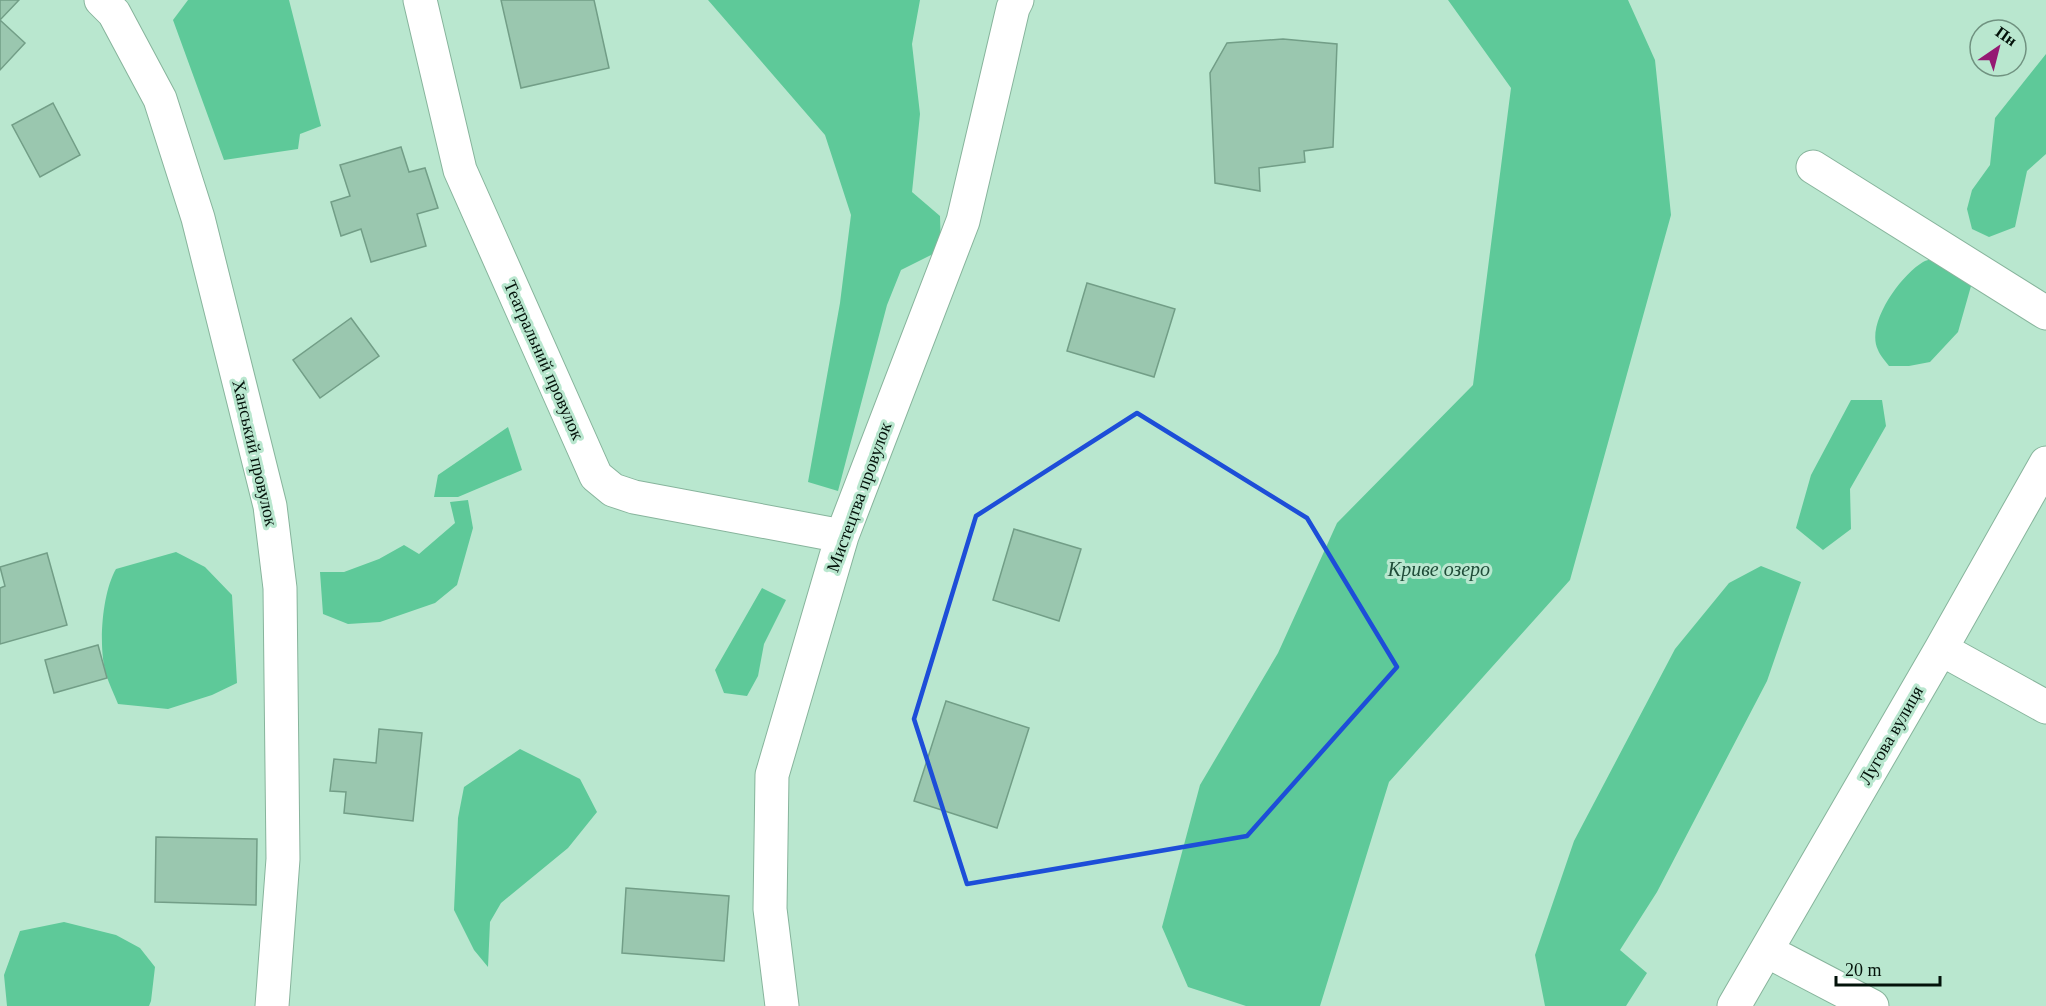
<svg xmlns="http://www.w3.org/2000/svg" width="2046" height="1006" viewBox="0 0 2046 1006" font-family="'Times New Roman',serif">
<style>
.water{fill:#5ec999}
.building{fill:#9ac7af;stroke:#729e87;stroke-width:1.5}
.lines{fill:none;stroke-linecap:round;stroke-linejoin:round}
.minor-casing{stroke:#87b49c;stroke-width:35}
.minor{stroke:#fff;stroke-width:33}
.marked{fill:none;stroke:#1d4ed8;stroke-width:4.5;stroke-linejoin:round}
.labels{text-anchor:middle;stroke-width:6;stroke-linejoin:round;paint-order:stroke}
.street-label{font-size:18px;fill:#03120a;stroke:#b9e7cf}
.water-label{font-size:20px;font-style:italic;fill:#1f4c38;stroke:#b9e7cf}
</style>
<rect width="100%" height="100%" fill="#b9e7cf"/>
<path class="water" d="M188,0H289L321,126L300,134L298,149L224,160L173,20Z
M708,0H920L912,44L920,114L912,192L940,216L941,250L901,270L887,305L838,491L808,482L840,303L851,215L825,135Z
M1448,0H1628L1655,60L1671,215L1570,580L1389,782L1320,1006H1246L1188,987L1162,927L1200,785L1278,653L1337,523L1473,385L1511,88Z
M2046,54V154L2027,171L2015,227L1989,237L1972,229L1967,209L1972,190L1990,165L1995,118Z
M1942,257L1973,279L1958,332L1930,362L1909,366H1889C1885,361 1880,355 1878,350C1865,324 1901,275 1923,262C1928,259 1936,259 1942,257Z
M1851,400H1882L1886,426L1850,489L1851,529L1823,550L1796,528L1811,475Z
M508,427L522,470L458,497H434L438,475Z
M468,500L473,528L457,585L435,603L380,622L348,624L323,614L320,572H344L379,559L404,545L419,554L455,523L450,502Z
M176,552L205,567L232,595L237,683L212,695L168,709L118,704C114,694 109,684 106,674C98,647 102,593 116,569Z
M1761,566L1801,582L1767,681L1657,892L1620,950L1647,973L1626,1006H1545L1535,955L1574,841L1675,649L1729,583Z
M762,588L786,600L764,644L758,676L747,696L724,693L715,670Z
M520,749L580,779L597,812L568,848L501,903L490,922L488,967L474,950L454,910L458,818L464,787Z
M64,922L116,935L140,948L155,967L151,1001L149,1006H7L4,975L20,931Z"/>
<path class="building" d="M0,0H19L0,20Z
M501,0H594L609,68L521,88Z
M0,20L25,43L0,70Z
M1283,39L1337,44L1333,147L1304,151L1305,162L1259,168L1260,191L1215,183L1210,73L1227,43Z
M53,103L80,155L40,177L12,125Z
M401,147L409,172L425,168L438,208L417,214L426,246L371,262L361,229L341,236L331,202L350,196L340,165Z
M1087,283L1175,309L1154,377L1067,351Z
M351,318L379,356L320,398L293,360Z
M1014,529L1081,549L1059,621L993,600Z
M47,553L67,625L0,644V588L5,586L0,567Z
M98,645L107,678L54,693L45,660Z
M946,701L1029,728L997,828L914,801Z
M379,729L422,733L413,821L344,813L346,792L330,791L334,759L376,763Z
M156,837L257,839L256,905L155,902Z
M626,888L729,896L724,961L622,953Z"/>
<g class="lines">
<defs>
<path id="minor" d="M101,0L114,13L160,99L198,218L270,506L280,588L283,859L272,1006
M420,0L460,170L596,476L613,490L634,497L842,536
M1813,167L2046,313
M1941,649L2046,707
M1767,951L1872,1006
M782,1006L770,909L772,775L842,536L963,221L1013,8L1017,0
M1734,1006L1941,649L2046,463"/>
</defs>
<use href="#minor" class="minor-casing"/>
<use href="#minor" class="minor"/>
</g>
<path class="marked" d="M1137,413L1307,518L1397,667L1247,836L967,884L914,719L976,516Z"/>
<g class="labels">
<g class="street-label">
<text transform="translate(544 360) rotate(66)" y="6">Театральний провулок</text>
<text transform="translate(255 453) rotate(77)" y="6">Ханський провулок</text>
<text transform="translate(859 497) rotate(-70)" y="6">Мистецтва провулок</text>
<text transform="translate(1891 735) rotate(-60)" y="6">Лугова вулиця</text>
</g>
<g class="water-label">
<text x="1439" y="576">Криве озеро</text>
</g>
</g>
<g transform="translate(1998 48) rotate(35)"><circle r="28" fill="#b9e7cf" stroke="#709280" stroke-width="1.5"/>
<path d="M0-4.5L10 22L0 15L-10 22Z" fill="#951973"/>
<text y="-9" font-size="16" font-weight="bold" text-anchor="middle" fill="#03120a">Пн</text>
</g>
<path d="M1836 976v9h104v-9" fill="none" stroke="#03120a" stroke-width="3"/>
<text x="1845" y="976" font-size="18" fill="#03120a" stroke="#b9e7cf" stroke-width="4.5" paint-order="stroke">20 m</text>
</svg>
